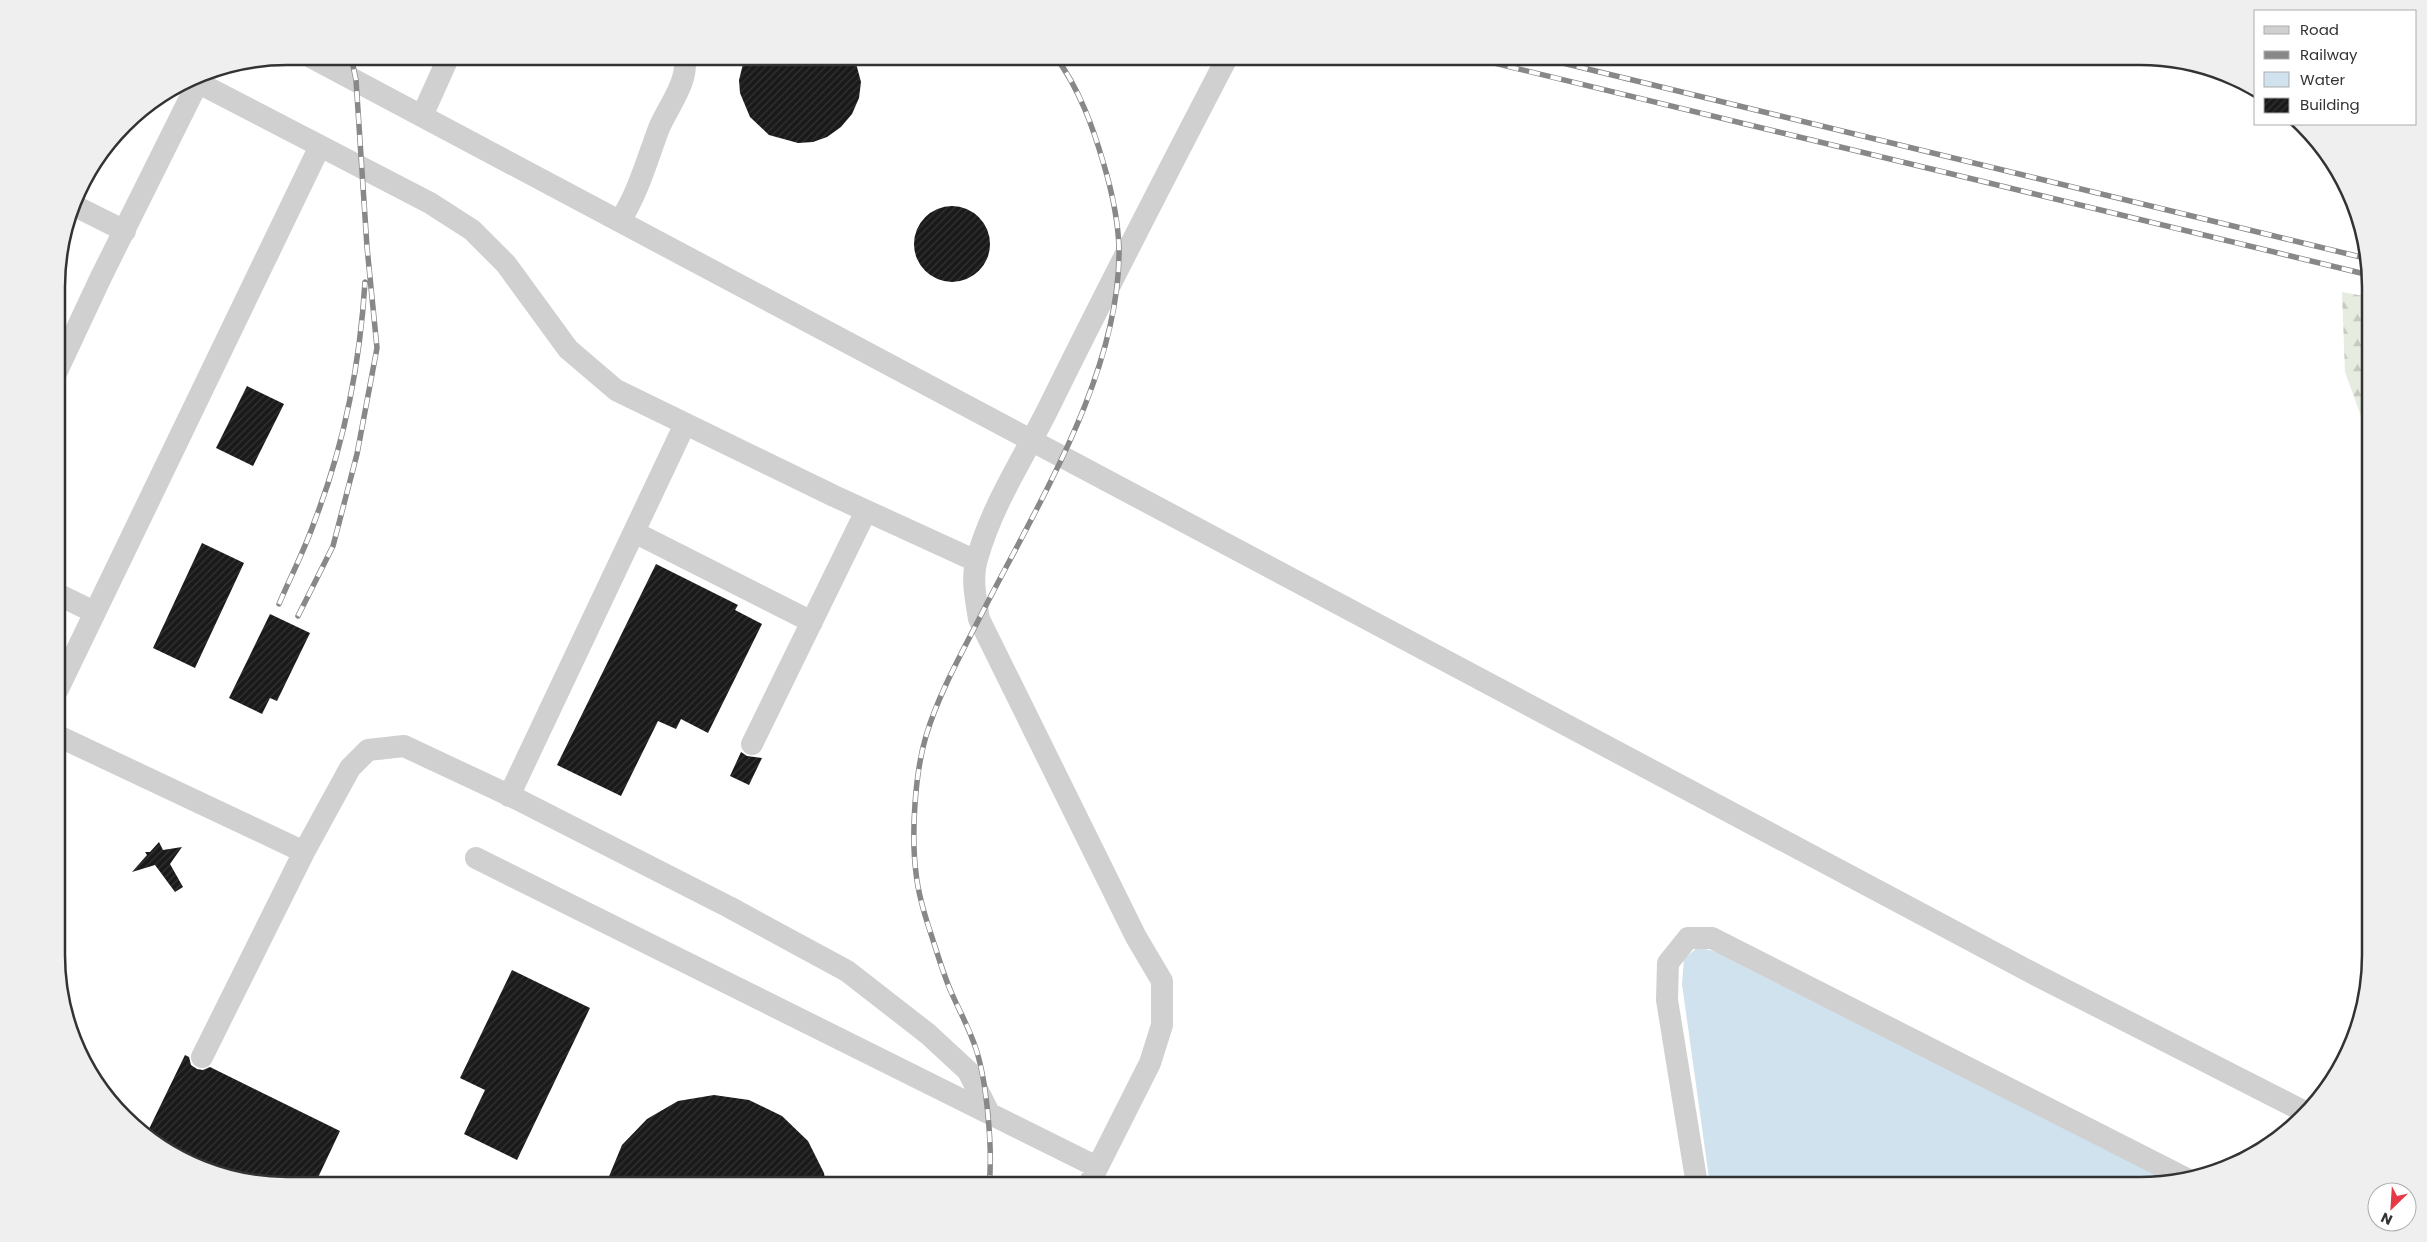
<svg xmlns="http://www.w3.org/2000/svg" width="2427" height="1242" viewBox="0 0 2427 1242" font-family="Poppins,sans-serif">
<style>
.forest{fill:url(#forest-firs)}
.water{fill:#cfe2ee}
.building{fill:url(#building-hatch)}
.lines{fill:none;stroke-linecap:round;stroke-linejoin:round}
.minor{stroke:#d0d0d0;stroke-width:22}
.rail-casing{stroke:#888;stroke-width:5.5}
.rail{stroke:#fff;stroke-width:4;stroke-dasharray:11;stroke-linecap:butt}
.rim{fill:none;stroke:#333;stroke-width:2.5}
</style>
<defs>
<pattern id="forest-firs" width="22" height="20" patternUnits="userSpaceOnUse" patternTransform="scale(1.25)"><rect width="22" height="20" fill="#e6ecdf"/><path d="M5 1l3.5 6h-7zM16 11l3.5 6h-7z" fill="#c6cbc0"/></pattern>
<pattern id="building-hatch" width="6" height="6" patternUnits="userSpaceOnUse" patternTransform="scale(1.25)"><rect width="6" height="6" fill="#1a1a1a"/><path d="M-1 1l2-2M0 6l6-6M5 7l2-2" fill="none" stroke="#333"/></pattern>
</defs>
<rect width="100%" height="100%" fill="#fff"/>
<path class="forest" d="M2342,292L2369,297V438L2345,372Z"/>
<path class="water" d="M1698,947L1724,954L2173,1182L2154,1185H1710L1682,984L1684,959Z"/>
<path class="building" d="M745,56H854L861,82L859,98L852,114L841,127L827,137L813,142L798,143L769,135L750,117L740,93L739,80Z
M914 244a38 38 0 1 1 76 0a38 38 0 1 1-76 0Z
M247,386L284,404L253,466L216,448Z
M202,543L244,563L195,668L153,648Z
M656,564L738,605L735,610L762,624L708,733L681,719L676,729L658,721L621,796L557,765Z
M270,614L310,633L277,701L270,698L262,714L229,698Z
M741,752L747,756L762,758L749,785L730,776Z
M159,842L163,850L182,847L170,864L183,887L175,892L155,865L132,872L147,855L145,852H150Z
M512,970L590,1008L517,1160L464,1134L485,1090L460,1078Z
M185,1055L189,1057L191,1065L197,1069L203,1070L210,1067L340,1131L314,1186H287L185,1162L148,1131Z
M714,1095L749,1100L782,1116L808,1141L824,1173L826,1186H605L622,1145L647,1119L678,1101Z"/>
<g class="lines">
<path class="minor" d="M309,56L2038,976L2307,1113
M191,79L430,203L472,230L506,264L568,349L616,390L834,496L976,561
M422,116L449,56
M75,206L125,231
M620,221C638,193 647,160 659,128C668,107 690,80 684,56
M57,371L101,277L198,82
M634,532L812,622
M57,594L94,612
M58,689L320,146
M58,736L304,852
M752,744L866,511
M509,796L685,424
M476,858L1097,1167
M202,1057L304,852L350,768L368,750L404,746L517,799L729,907L847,971L928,1034L968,1071L988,1111
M1697,1185L1667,1000L1668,963L1688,938H1712L2187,1179
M1088,1186L1150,1063L1162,1025V981L1136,937L979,619C976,600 971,578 977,559C992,505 1023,459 1048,409C1106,291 1167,173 1228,56"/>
<defs>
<path id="rail" d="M1465,56L2369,275
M1534,56L2369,259
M279,604C291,576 305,549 315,520C344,445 360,363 365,282
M298,616L333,546L357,454L377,348L367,247L356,80L351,56
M989,1186C993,1151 987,1082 976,1049C970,1030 960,1012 952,994C943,974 937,952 930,931C924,913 918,892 916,873C911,834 915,773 926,736C938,696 959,658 978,621C1034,510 1121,374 1119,248C1118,219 1112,192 1104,165C1093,127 1079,88 1055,56"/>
</defs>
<use href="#rail" class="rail-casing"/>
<use href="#rail" class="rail"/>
</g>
<path d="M0 0H2427V1242H0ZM287 65H2140A222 222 0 0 1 2362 287V955A222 222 0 0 1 2140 1177H287A222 222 0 0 1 65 955V287A222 222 0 0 1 287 65Z" fill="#efefef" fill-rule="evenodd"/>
<path class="rim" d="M287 65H2140A222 222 0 0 1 2362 287V955A222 222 0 0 1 2140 1177H287A222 222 0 0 1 65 955V287A222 222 0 0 1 287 65Z"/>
<rect x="2254" y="10" width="162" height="115" fill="#ffffff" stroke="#adadad"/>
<rect x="2264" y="26" width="25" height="8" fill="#d0d0d0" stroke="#adadad"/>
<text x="2300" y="35" font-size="15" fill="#333333">Road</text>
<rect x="2264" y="51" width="25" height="8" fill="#888888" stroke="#adadad"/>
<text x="2300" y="60" font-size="15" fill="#333333">Railway</text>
<rect x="2264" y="72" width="25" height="15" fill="#cfe2ee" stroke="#adadad"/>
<text x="2300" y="85" font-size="15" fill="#333333">Water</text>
<rect x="2264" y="98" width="25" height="15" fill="url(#building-hatch)" stroke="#adadad"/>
<text x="2300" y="110" font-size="15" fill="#333333">Building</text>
<g transform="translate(2392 1207) rotate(205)"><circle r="24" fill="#ffffff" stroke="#adadad"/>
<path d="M0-4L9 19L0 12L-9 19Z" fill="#e63946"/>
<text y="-8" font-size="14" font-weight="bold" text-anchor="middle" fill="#333333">N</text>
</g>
</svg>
